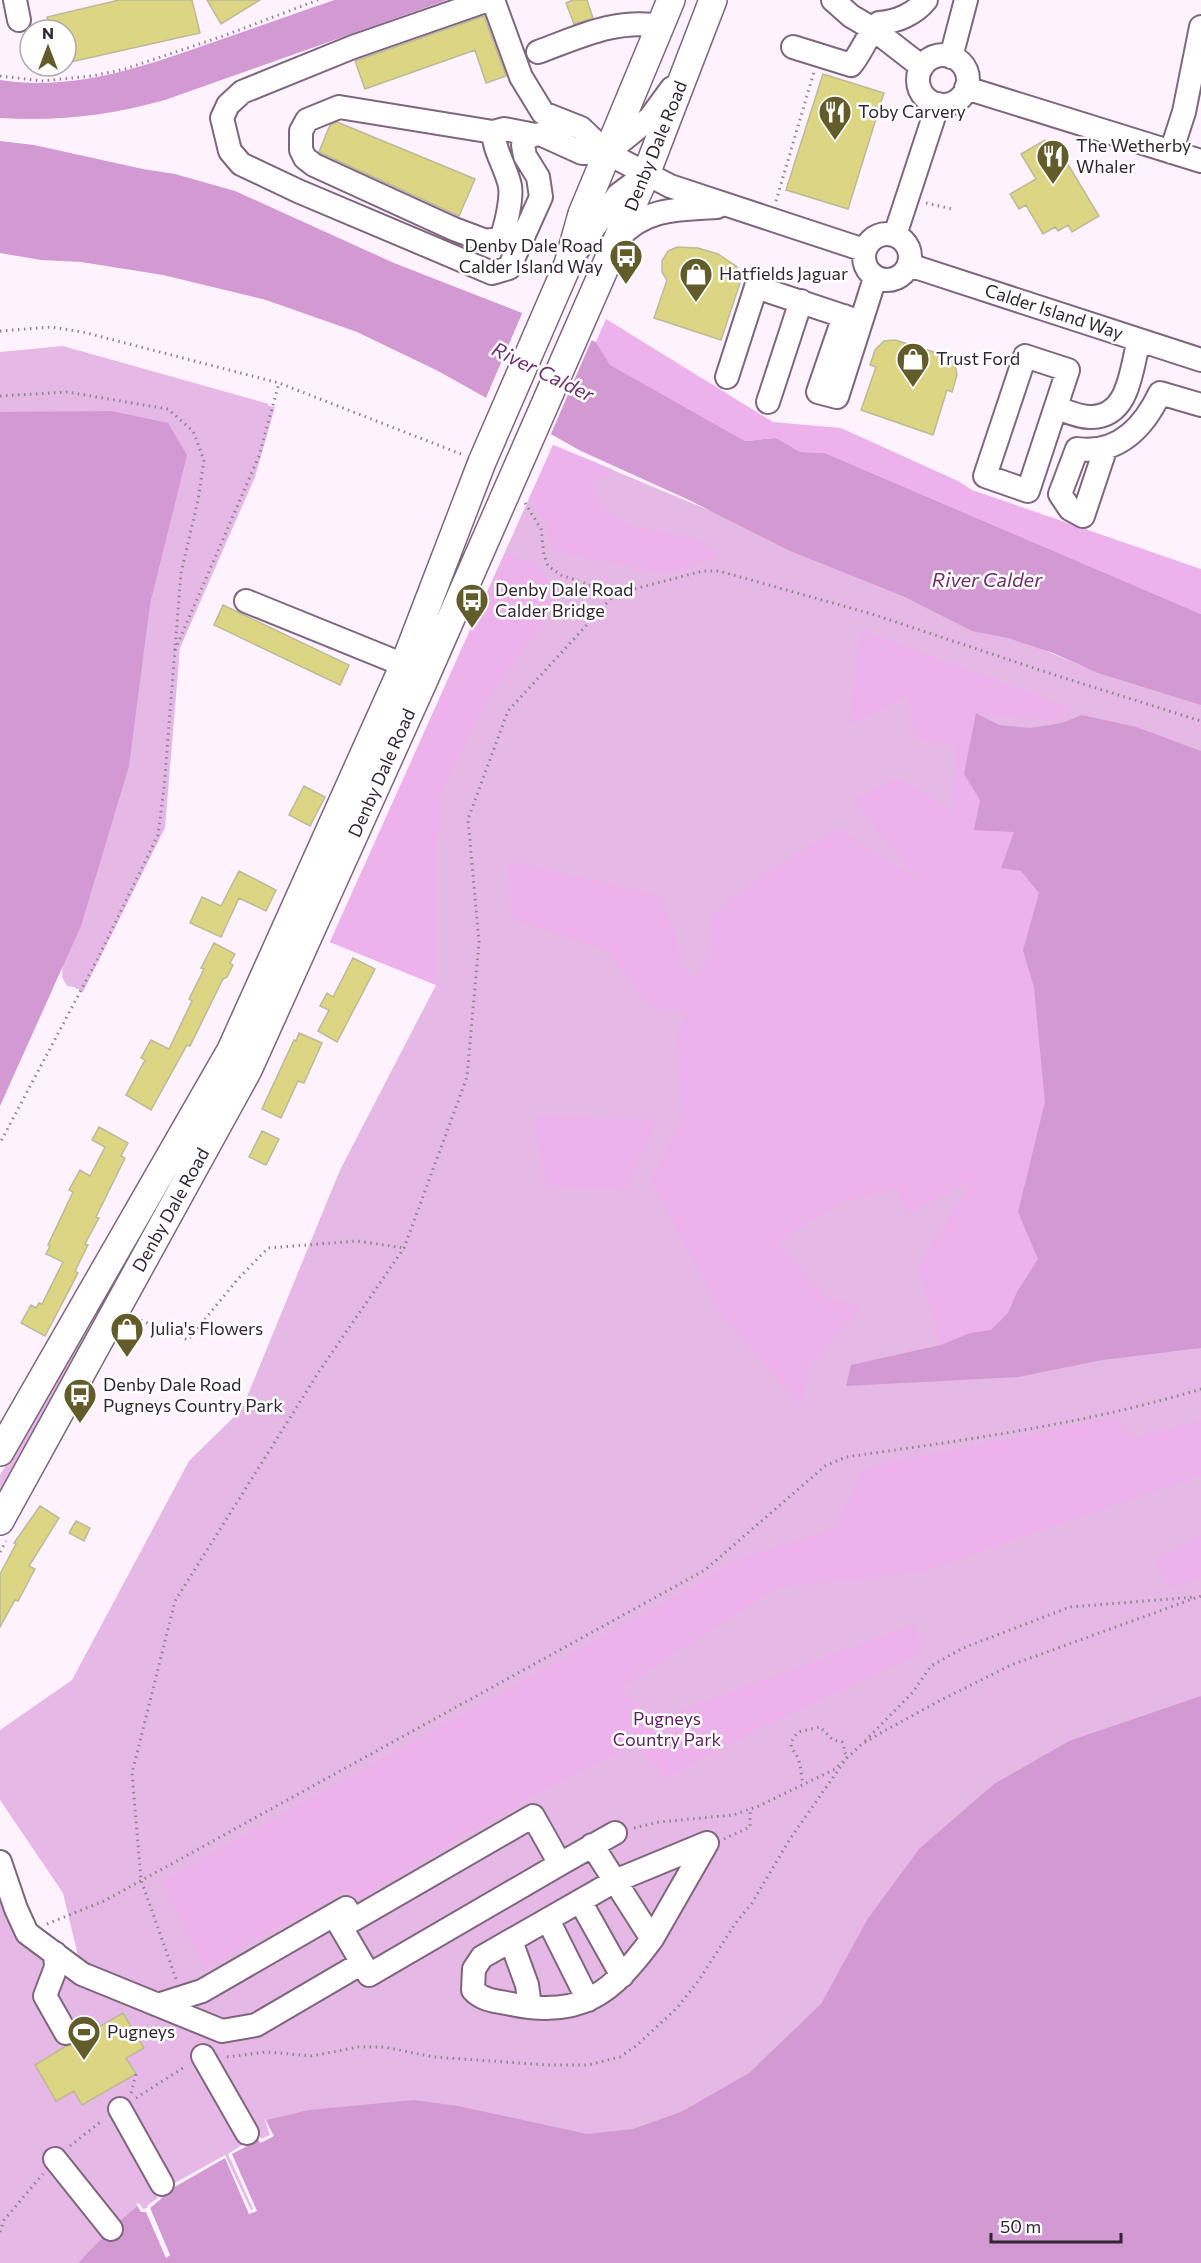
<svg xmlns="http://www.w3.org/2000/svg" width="1201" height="2263" viewBox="0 0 1201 2263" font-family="Commissioner,sans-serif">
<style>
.green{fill:#e6b8e6}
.forest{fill:#edb1ec}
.water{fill:#d399d3}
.pier{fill:#fef2fe}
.building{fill:#dcd583;stroke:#bdba98;stroke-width:1.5}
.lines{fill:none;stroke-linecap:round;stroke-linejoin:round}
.minor-casing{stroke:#7f667e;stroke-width:26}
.major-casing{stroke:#7f667e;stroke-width:30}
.path{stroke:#908490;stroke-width:3;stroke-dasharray:1.5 4.5;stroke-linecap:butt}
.minor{stroke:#fff;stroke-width:22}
.major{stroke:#fff;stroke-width:27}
.labels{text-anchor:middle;stroke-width:5;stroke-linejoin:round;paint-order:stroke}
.poi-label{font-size:18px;fill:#322732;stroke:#fff;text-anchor:start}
.street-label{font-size:18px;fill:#322732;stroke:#fff}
.park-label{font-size:18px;fill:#601c63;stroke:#fff}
.water-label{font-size:20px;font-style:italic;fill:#712c72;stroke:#fff}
</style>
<rect width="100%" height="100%" fill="#fef2fe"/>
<path class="green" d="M63,346L269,404L267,405L275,407L255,477L180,648L165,828L83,992L74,987L67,986L62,977L63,962L0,414V352Z
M553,445L1087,668L1201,690V2263H0V1862L16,1909L82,1973L63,1893L0,1800V1730L72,1680L189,1461L242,1409L340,1170L436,985L330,942Z
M99,1318L0,1500V1475L86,1331Z"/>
<path class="forest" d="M606,319L773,422L841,428L958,481L972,490L1201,569V614L825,453L801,452L776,438L745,441L609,365L596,342Z
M553,445L614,470L590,486L602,508L630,526L703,540L720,557L665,574L553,550L545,520L529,499Z
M505,553L535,564L563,594L484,704L441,793L436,840V985L330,942Z
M861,630L1068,707L1058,721L976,713L964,774L980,800L1014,832L1021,871L1039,893L1023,950L1034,988L1045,1102L1018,1212L1038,1259L1017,1292L1008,1313L991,1331L970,1333L941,1345L918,1267L973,1180L907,1214L897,1189L844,1201L776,1242L826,1298L862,1306L807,1367L801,1406L724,1317L651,1182L683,1116L677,1036L687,1010L654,1009L607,950L511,919L510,862L657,894L674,927L679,966L695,979L711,955V916L773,868L839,829L920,882L853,799L900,778L953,812L956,745L914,740L909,694L849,725Z
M534,1116L658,1120L625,1190L546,1185Z
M1116,1417L1133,1438L1201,1420V1475L924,1571L776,1588L620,1688L653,1721L915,1624L919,1654L757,1729L666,1778L634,1746L536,1793L353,1901L344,1890L204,1968L161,1882L705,1580L732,1561L836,1528L864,1468Z
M1201,1536V1577L1171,1588L1155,1560Z"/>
<path class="water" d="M334,0H447L165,100C111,115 57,122 0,118V80C72,91 137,69 205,45C248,30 291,15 334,0Z
M0,141L34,145L143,169L175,174L235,191L394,263L596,342L610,365L745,441L776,438L801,452L825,453L1201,614V705L1098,673L1053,653L1008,638L972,631L905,597L788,550L689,500L581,451L438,371L357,332L266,300L163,275L81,262L41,260L0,253Z
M111,411L168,423L187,455L150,604L129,766L81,926L0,1106V412Z
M976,713L999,725L1030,728L1062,723L1082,715L1136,727L1201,751V1348L1102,1360L1018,1377L846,1386L851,1365L941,1345L970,1333L991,1330L1008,1313L1017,1292L1038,1259L1018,1212L1045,1102L1034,988L1023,950L1039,893L1021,871L1001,868L1014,832L974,830L980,800L964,774Z
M1201,1696V2263H78L118,2222L138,2206L141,2212L146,2211L166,2257L170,2256L150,2207L162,2198L156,2187L169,2179L175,2187L225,2158L249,2214L256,2210L231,2154L246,2146L241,2136L253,2130L260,2143L273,2137L267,2120L309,2110L414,2100L458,2106L587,2134L633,2129L681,2112L749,2073L821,2004L867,1920L919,1849L994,1784L1069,1741Z"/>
<path class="pier" d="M524,309L593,337L550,436L485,400Z
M264,2118L274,2136L260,2143L254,2130L241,2136L247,2146L232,2154L257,2211L249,2214L225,2158L174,2187L169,2179L156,2187L162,2198L150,2208L170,2255L166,2258L146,2212H141L136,2203L140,2204L143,2209L147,2208L148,2205L158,2198L153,2189L170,2176L175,2183L225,2155L251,2210L253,2209L228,2154L242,2145L238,2136L256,2129L261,2139L270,2135Z"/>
<path class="building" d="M119,0H192L200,33L66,63V30H50L47,17Z
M207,0H260L221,24Z
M573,0H587L593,18L574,24L566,3Z
M484,16L506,76L486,83L475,50L365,89L355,61Z
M823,74L884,93L848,209L786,190Z
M337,122L475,179L459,216L321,153L319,152L330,125Z
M1045,140L1060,165L1066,161L1099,216L1072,232L1068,225L1058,231L1055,227L1043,234L1026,205L1019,209L1010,194L1036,179L1021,154Z
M677,247L698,248L718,254L736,266L742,277L721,340L654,318L667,280L662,272V261L668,251Z
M895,340L947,356L955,364L957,375L952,392L947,390L933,435L861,410L876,367L870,365L875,350L884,341Z
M223,605L349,665L340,685L214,625Z
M304,786L325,797L310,826L289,815Z
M239,871L276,890L266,911L239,898L221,937L190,923L202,897L221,906Z
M214,943L235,954L230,963L233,965L227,977L223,979L190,1046L187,1045L151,1110L126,1095L145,1060L141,1058L151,1040L169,1049L192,1001L189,999L204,969L201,968Z
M353,958L375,969L337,1042L318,1031L329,1010L320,1006L327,993L333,997Z
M299,1033L322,1043L304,1083L298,1081L281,1118L262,1109L294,1040L296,1041Z
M99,1127L128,1143L121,1156L125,1158L96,1217L99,1218L85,1244L88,1245L75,1271L78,1273L45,1336L21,1323L31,1305L36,1308L39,1303L42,1304L63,1262L46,1254L50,1246L48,1245L73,1192L69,1190L80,1170L90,1176L105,1147L92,1140Z
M262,1131L279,1139L266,1165L249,1157Z
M40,1506L59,1518L29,1566L35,1569L18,1601L15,1600L0,1627V1574L16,1544L14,1543Z
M76,1521L90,1528L84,1541L69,1533Z
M123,2013L144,2048L126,2058L136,2074L82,2105L74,2091L56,2101L35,2065L66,2046L73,2044L78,2039Z"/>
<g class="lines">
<defs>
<path id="minor" d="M15,0L19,20
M488,0L353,47L242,92L228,105L222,118L230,151L241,164L298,191L492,273L509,268L541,197L538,177L525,156L523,145L529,136L540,134L582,153H607L650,118L672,88
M493,0L521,77L543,113L581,128L607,153L670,186L864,250
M833,0L851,16L873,29L922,67
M793,47L851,65C862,52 867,35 879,23C896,22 915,14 926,0
M538,52C579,37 616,18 661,26
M918 80a25 25 0 1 1 50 0a25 25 0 1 1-50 0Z
M951,57L966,0
M966,88L1201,161
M493,132C494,151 506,167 510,186C512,199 506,226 501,238L486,241L454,229L314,165L305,158L301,150V131L307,120L339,107L493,132L504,129L535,135
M1171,152L1184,112L1201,27
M864 257a23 23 0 1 1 46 0a23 23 0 1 1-46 0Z
M895,235L938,104
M618,239C643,208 680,209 717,207
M574,255L618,195L646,174
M909,265L1201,360
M844,316L818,392L837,397L861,322
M1025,356L1068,370L1028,491L985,476Z
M727,377L756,287L861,322L875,278
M768,402L801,301
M1056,408C1067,411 1081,418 1092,417C1130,416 1131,368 1139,340
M1106,447L1083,516L1070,509L1060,494L1077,449C1118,455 1144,427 1160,393L1201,405
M246,601L404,665
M592,1845L652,1939C612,1993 581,2019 511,2004C497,2001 483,2001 473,1990L474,1969L482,1957L615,1881L707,1843L652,1939
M0,1862L16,1909L27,1933L82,1974L222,2031L256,2025L362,1963L369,1975L560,1864L533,1816L353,1920L346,1908L202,1991L158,2005
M560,1864L615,1833
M580,1901L622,1976
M334,1915L362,1963
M548,1920L588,2000
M511,1941L527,1985L530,2006
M55,1953L56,1967L45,1996L66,2033
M203,2056L247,2133
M120,2109L162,2184
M55,2159L111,2229"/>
<path id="major" d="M0,1452L231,1050L404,665L482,462L568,264L582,214L671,0
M0,1521L248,1070L424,680L646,174L713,0"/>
</defs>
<use href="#minor" class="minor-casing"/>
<use href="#major" class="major-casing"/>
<path class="path" d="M0,76L42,81L92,76L125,69L226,35L318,0
M776,201L814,72
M926,203L952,209
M0,331L51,327L83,332L279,383L461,454
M0,396L68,392L168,409L193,431L204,460L198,500L181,573L164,788L158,835L97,960L0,1143
M525,503L541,529L544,555L548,566L561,575L615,594L703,571H719L872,614L1058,676L1201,721
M175,650L259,456L279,383
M135,1318L188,1340L237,1280L268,1248L357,1241L404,1248
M0,1552L6,1541
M865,1741L913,1692L931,1666L963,1648L1070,1607L1195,1597
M634,1828L659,1822L733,1815L759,1806L835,1769L862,1744L886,1730L941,1700L1011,1665L1201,1596
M724,1839L750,1827V1809
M47,1924L104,1901L705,1570L825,1466L846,1457C965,1440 1086,1424 1201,1389
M176,1979L141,1880L132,1773L175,1601L320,1370L404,1248L467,1077L479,942L468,819L508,711L615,594
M227,2057L267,2052L312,2056L358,2047H384L434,2057L548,2065H588L620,2057L636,2046L677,2008L699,1980L735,1924L752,1903L790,1839L848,1756L844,1752V1746L842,1742L833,1740L820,1727L798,1732C786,1747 792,1746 798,1758C801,1765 801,1776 803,1784
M131,2093L136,2074
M136,2098L186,2066
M70,2146L103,2120
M0,2232L4,2220L43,2174"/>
<use href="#minor" class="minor"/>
<use href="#major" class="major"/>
</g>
<defs>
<symbol id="restaurant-pin" viewBox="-11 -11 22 30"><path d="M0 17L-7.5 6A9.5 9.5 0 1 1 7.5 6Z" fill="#615c29" stroke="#fff"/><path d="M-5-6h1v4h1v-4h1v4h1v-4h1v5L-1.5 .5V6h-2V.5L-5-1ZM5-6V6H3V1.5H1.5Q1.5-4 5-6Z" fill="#fff"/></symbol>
<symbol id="bus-pin" viewBox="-11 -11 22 30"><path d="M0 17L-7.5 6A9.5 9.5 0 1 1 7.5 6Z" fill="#615c29" stroke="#fff"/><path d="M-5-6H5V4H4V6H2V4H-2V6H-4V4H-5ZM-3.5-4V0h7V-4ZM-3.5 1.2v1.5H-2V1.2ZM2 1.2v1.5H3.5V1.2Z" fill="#fff"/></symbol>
<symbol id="shop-pin" viewBox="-11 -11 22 30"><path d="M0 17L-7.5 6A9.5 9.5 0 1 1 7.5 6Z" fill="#615c29" stroke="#fff"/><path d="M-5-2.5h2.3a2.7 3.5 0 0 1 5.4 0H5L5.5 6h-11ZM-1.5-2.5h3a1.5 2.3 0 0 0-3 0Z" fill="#fff"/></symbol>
<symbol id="stadium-pin" viewBox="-11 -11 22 30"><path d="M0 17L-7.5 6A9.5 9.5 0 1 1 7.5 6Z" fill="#615c29" stroke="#fff"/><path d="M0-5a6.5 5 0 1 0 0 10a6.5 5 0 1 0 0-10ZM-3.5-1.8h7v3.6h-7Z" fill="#fff"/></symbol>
</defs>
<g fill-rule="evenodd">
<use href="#restaurant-pin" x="816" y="93" width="38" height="52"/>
<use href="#restaurant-pin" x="1034" y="137" width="38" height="52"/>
<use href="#bus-pin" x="607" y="237" width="38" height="52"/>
<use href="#shop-pin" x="677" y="255" width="38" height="52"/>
<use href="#shop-pin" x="894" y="340" width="38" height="52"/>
<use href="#bus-pin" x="453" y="581" width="38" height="52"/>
<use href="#shop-pin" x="108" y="1310" width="38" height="52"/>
<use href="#bus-pin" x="61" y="1376" width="38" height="52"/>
<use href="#stadium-pin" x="65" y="2013" width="38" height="52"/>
</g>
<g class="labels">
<g class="poi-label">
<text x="858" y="118">Toby Carvery</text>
<text x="1076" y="152">The Wetherby<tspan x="1076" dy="21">Whaler</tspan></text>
<text x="603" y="252" text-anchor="end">Denby Dale Road<tspan x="603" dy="21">Calder Island Way</tspan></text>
<text x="719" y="280">Hatfields Jaguar</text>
<text x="936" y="365">Trust Ford</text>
<text x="495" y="596">Denby Dale Road<tspan x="495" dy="21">Calder Bridge</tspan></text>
<text x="150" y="1335">Julia's Flowers</text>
<text x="103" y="1391">Denby Dale Road<tspan x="103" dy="21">Pugneys Country Park</tspan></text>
<text x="107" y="2038">Pugneys</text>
</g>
<g class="street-label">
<text transform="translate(656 146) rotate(-68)" y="6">Denby Dale Road</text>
<text transform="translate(1054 312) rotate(18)" y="6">Calder Island Way</text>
<text transform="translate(382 773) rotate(-66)" y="6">Denby Dale Road</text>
<text transform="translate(171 1210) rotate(-61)" y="6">Denby Dale Road</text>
</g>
<g class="park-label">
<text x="667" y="1725">Pugneys<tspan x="667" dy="21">Country Park</tspan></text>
</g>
<g class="water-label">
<text transform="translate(543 372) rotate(26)" y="7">River Calder</text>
<text x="987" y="587">River Calder</text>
</g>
</g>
<g transform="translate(48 48)"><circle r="28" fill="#ffffff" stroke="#ada9ad" stroke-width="1.5"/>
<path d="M0-4.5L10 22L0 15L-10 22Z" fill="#615c29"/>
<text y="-9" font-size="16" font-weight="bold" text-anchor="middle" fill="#322732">N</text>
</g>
<path d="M991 2233v9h130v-9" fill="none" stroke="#322732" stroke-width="3"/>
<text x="1000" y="2233" font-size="18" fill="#322732" stroke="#ffffff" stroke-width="4.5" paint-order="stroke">50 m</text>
</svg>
